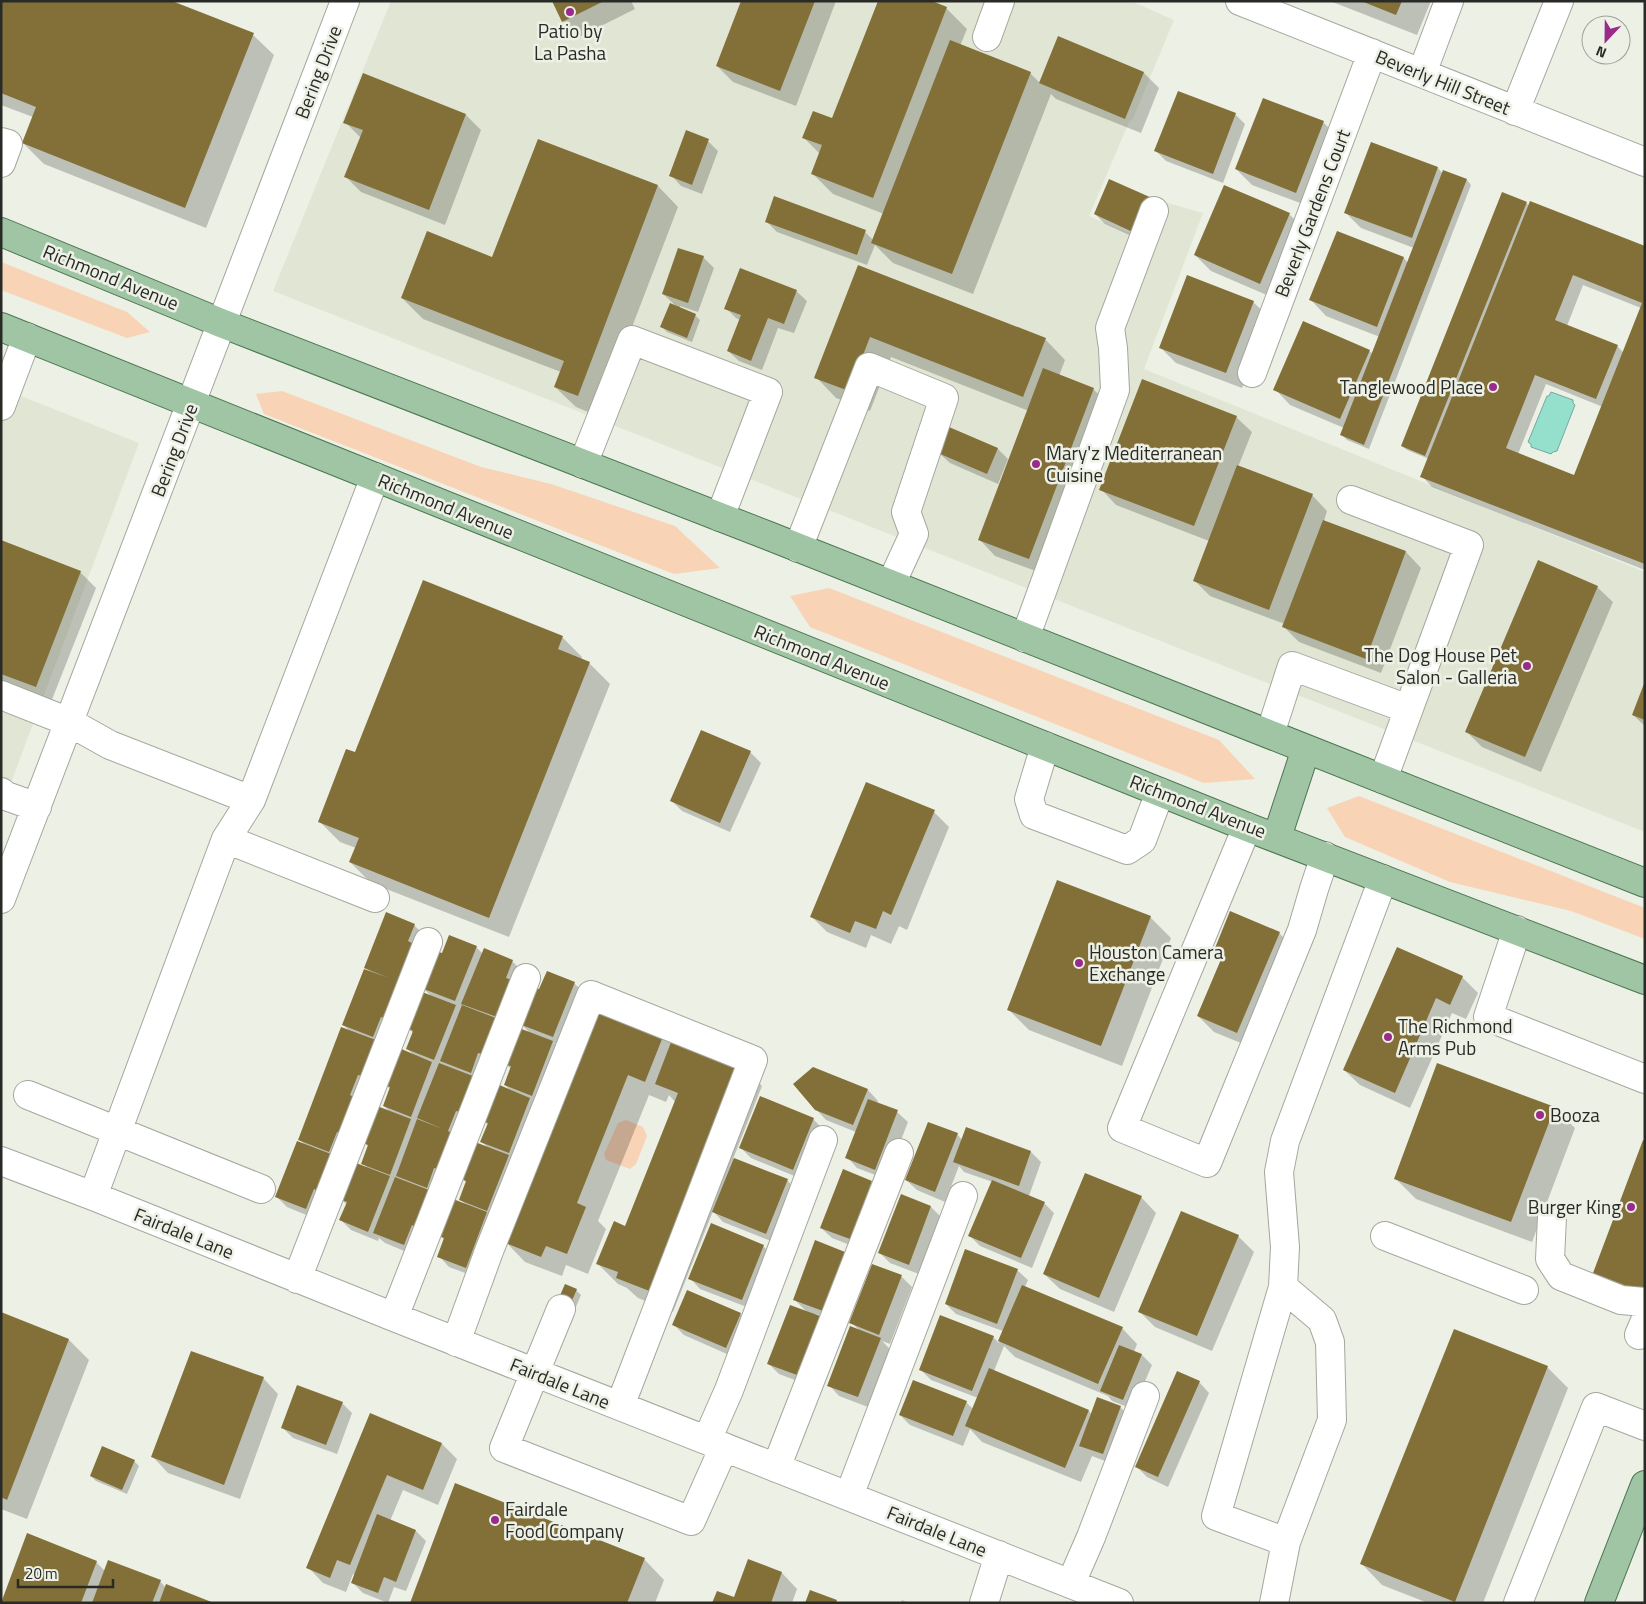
<svg xmlns="http://www.w3.org/2000/svg" width="1646" height="1604" viewBox="0 0 1646 1604" font-family="'Titillium Web',sans-serif">
<style>
.built{fill:#e1e6d4}
.green{fill:#f8d3b5}
.water{fill:#95dfcd;stroke:#75a99b}
.shadow{fill:#0003;fill-rule:evenodd}
.building{fill:#837039;fill-rule:evenodd}
.lines{fill:none;stroke-linecap:round;stroke-linejoin:round}
.minor-casing{stroke:#a4a79d;stroke-width:30}
.major-casing{stroke:#4c7651;stroke-width:30}
.minor{stroke:#fff;stroke-width:28}
.major{stroke:#9fc5a4;stroke-width:28}
.poi-dot{fill:#992b8b;stroke:#edf0e5;stroke-width:2}
.labels{text-anchor:middle;stroke-width:5;stroke-linejoin:round;paint-order:stroke}
.poi-label{font-size:19px;fill:#292a26;stroke:#edf0e5;text-anchor:start}
.street-label{font-size:19px;fill:#292a26;stroke:#edf0e5}
</style>
<rect width="100%" height="100%" fill="#edf0e5"/>
<path class="built" d="M391,1H1131L1174,20L1132,121L1130,120L1089,216L1138,237L1154,199L1203,213L1144,369L1645,572V832L273,291Z
M1,388L139,443L1,809Z"/>
<path class="green" d="M1,262L127,312L150,332L127,338L1,290Z
M282,391L481,467L551,484L675,526L720,568L674,574L264,414L256,394Z
M829,588L1219,740L1255,779L1204,783L810,627L790,596Z
M1359,796L1645,908V939L1571,911L1450,882L1345,837L1327,808Z
M626,1120L643,1127L647,1136L636,1164L630,1169L606,1160L604,1154L618,1123Z"/>
<path class="water" d="M1551,392L1573,400V403L1575,405L1557,451L1553,452L1551,454L1531,447V444L1528,442L1547,396H1549Z"/>
<path class="shadow" d="M1,1H169L253,35L274,55L206,228L44,164L23,143L33,117L1,105Z
M553,1H631L635,9L579,37L563,21Z
M742,1H836L796,106L733,82L717,66Z
M1330,1H1431L1417,35Z
M946,8L967,29L960,46L1030,73L1040,83L1059,38L1144,73L1159,88L1141,133L1056,99L1051,94L973,294L893,263L875,245L867,265L777,232L766,221L865,232L873,240L884,214L833,194L812,173L820,154L803,137L833,120Z
M363,75L466,115L481,130L445,225L361,192L346,177L361,138L345,122Z
M1235,114L1245,124L1223,183L1166,161L1156,151Z
M1323,122L1339,138L1311,207L1252,185L1236,169Z
M538,140L658,186L678,207L598,416L576,407L555,387L561,372L423,319L402,298L493,258Z
M708,141L718,151L702,194L681,186L671,175Z
M1372,143L1438,168L1443,174L1444,172L1467,180L1471,185L1369,449L1347,440L1342,435L1344,428L1290,405L1275,389L1369,351L1373,354L1380,337L1326,316L1311,300L1338,232L1404,258L1408,263L1414,248L1361,228L1346,213Z
M1110,181L1147,243L1105,224L1095,214Z
M1526,203L1530,206L1645,247V570L1432,487L1422,476L1429,459L1407,450L1402,446ZM1583,285L1641,308L1624,353L1617,346L1567,326ZM1546,384L1603,407L1575,476L1518,454Z
M1289,214L1305,230L1276,299L1211,271L1195,255Z
M703,257L714,268L698,312L680,306V308L695,315L700,320L692,342L667,332L662,327L677,307L663,294Z
M859,267L1045,339L1065,360L1059,376L1093,389L1109,404L1044,574L995,556L980,540L1029,411L891,357L870,411L836,398L816,377Z
M796,291L807,301L794,333L778,328L762,370L739,361L728,351L740,320L736,318L726,308Z
M1253,302L1269,317L1242,388L1176,363L1161,348Z
M1236,417L1252,432L1238,467L1312,495L1327,511L1324,521L1406,552L1421,568L1381,673L1299,642L1284,627L1285,624L1210,596L1194,580L1209,541L1116,505L1101,489Z
M950,429L998,449L1008,459L998,484L950,463L939,453Z
M1,542L80,572L96,588L51,702L1,683Z
M1597,587L1613,602L1541,772L1482,747L1467,732Z
M562,637L582,657L581,660L589,663L610,684L509,937L371,883L350,862L356,848L340,842L319,821L355,754Z
M1645,684V726L1633,715Z
M702,731L750,752L761,763L730,832L682,811L671,800Z
M934,812L949,827L907,930L899,926L891,944L871,935L866,948L827,932L811,916Z
M1150,917L1171,938L1122,1066L1029,1030L1009,1010Z
M414,925L424,935L316,1219L287,1207L277,1197L305,1145L299,1139L350,1031L343,1025L369,971L365,967Z
M1279,933L1294,948L1253,1048L1214,1032L1198,1016L1222,960L1214,953Z
M476,947L483,954L512,961L522,971L414,1255L385,1243L379,1238L378,1241L351,1230L341,1220L347,1205L342,1200L369,1170L363,1163L369,1147L364,1142L391,1113L384,1106L390,1089L386,1085L414,1055L407,1049L413,1033L408,1028L432,997L423,988L442,955Z
M1462,977L1478,993L1466,1019L1452,1013L1410,1108L1360,1085L1344,1070Z
M574,983L585,994L564,1047L554,1043L563,1052L542,1106L533,1102L540,1109L476,1277L449,1267L439,1256L445,1240L440,1236L467,1206L460,1199L467,1183L462,1178L488,1148L482,1142L488,1125L484,1121L512,1092L505,1085L511,1069L506,1064L530,1033L521,1024L540,991Z
M598,1009L664,1035L672,1044L742,1065L762,1086L733,1159L787,1180L797,1191L776,1243L723,1222L713,1211L673,1312L638,1298L627,1288L618,1284L598,1264L626,1227L676,1103L669,1095L666,1102L649,1095L598,1221L606,1229L588,1274L566,1265L562,1276L525,1262L505,1241Z
M813,1068L868,1090L878,1101L877,1104L897,1112L908,1122L886,1179L857,1168L847,1157L856,1132L826,1120L816,1109Z
M1554,1108L1575,1128L1532,1242L1416,1199L1396,1179Z
M813,1119L823,1129L804,1180L751,1158L741,1148Z
M967,1128L1031,1152L1041,1162L1029,1196L1044,1203L1054,1213L1032,1268L980,1246L970,1236L993,1182L964,1172L959,1166L945,1202L917,1190L906,1180L957,1134L962,1140Z
M1644,1142L1645,1301L1610,1288L1594,1273Z
M872,1182L882,1192L860,1249L832,1238L821,1228Z
M902,1196L931,1207L941,1217L919,1274L890,1263L880,1253Z
M1141,1197L1156,1213L1114,1312L1060,1289L1044,1274Z
M1238,1236L1254,1252L1212,1351L1155,1327L1140,1312Z
M816,1242L845,1253L855,1264L833,1321L816,1314L830,1328L808,1385L779,1374L768,1363L808,1313L794,1299Z
M763,1246L773,1256L752,1309L700,1289L690,1278Z
M873,1265L902,1277L912,1287L890,1344L882,1341L890,1349L868,1407L839,1396L829,1385L860,1331L851,1322Z
M1017,1270L1028,1280L1025,1287L1122,1328L1137,1344L1134,1352L1142,1355L1152,1365L1133,1409L1112,1401L1108,1396L1015,1357L1004,1346L994,1371L1089,1411L1092,1415L1120,1407L1130,1417L1113,1464L1092,1456L1081,1482L982,1442L970,1429L963,1446L910,1425L900,1415L966,1402L973,1409L978,1398L931,1380L921,1370L993,1337L999,1343L1003,1331L956,1314L946,1304Z
M576,1290L581,1295L575,1309L565,1304Z
M1,1314L69,1340L89,1360L27,1519L1,1509Z
M740,1314L751,1324L736,1358L684,1335L674,1325Z
M1547,1367L1568,1388L1483,1603H1428L1382,1585L1362,1564Z
M263,1378L278,1394L240,1499L168,1473L153,1457Z
M1199,1382L1209,1393L1168,1487L1147,1477L1137,1467Z
M342,1403L352,1413L337,1454L293,1438L283,1428Z
M371,1414L442,1444L457,1459L438,1505L403,1490L390,1521L416,1531L426,1541L406,1591L394,1587L388,1603L363,1593L352,1582L355,1575L353,1574L346,1592L323,1583L308,1567Z
M134,1461L139,1466L127,1494L96,1481L91,1476Z
M644,1559L664,1580L655,1603H411Z
M749,1561L782,1573L797,1589L792,1603H713L735,1599Z
M96,1562L105,1571L160,1581L166,1588L210,1603H2Z
M902,1600L909,1603H901Z"/>
<path class="building" d="M1,1H172L254,33L185,208L22,143L36,107L1,93Z
M552,1H604L562,22Z
M741,1H815L780,91L716,66Z
M878,1H932L947,7L873,198L811,174L822,145L802,138L813,111L832,118Z
M1361,1H1402L1396,15Z
M1058,36L1144,72L1125,119L1039,83Z
M950,40L1031,72L952,274L871,243Z
M363,73L466,114L429,210L344,177L363,130L343,123Z
M1178,91L1236,113L1213,174L1154,151Z
M1263,98L1324,121L1296,193L1235,169Z
M686,130L709,139L692,185L669,176Z
M538,139L658,185L578,396L554,387L564,361L401,298L427,231L492,257Z
M1371,142L1438,167L1412,238L1344,213Z
M1443,170L1467,179L1364,445L1340,435Z
M1109,179L1152,198L1137,234L1094,214Z
M1224,185L1290,213L1260,284L1194,255Z
M1502,192L1527,202L1425,456L1401,446Z
M774,196L866,230L857,255L765,222Z
M1530,201L1645,246V564L1420,477ZM1573,275L1642,303L1574,475L1506,448L1535,375L1596,399L1618,345L1555,320Z
M1337,231L1404,257L1377,327L1309,300Z
M678,248L704,256L688,303L662,294Z
M858,265L1046,338L1023,397L870,337L849,391L814,378Z
M740,268L797,290L784,324L768,318L751,361L727,351L741,315L724,309Z
M1187,275L1254,301L1226,373L1159,348Z
M670,303L696,314L687,338L660,327Z
M1303,321L1370,350L1340,419L1273,390Z
M1043,368L1094,388L1029,559L978,540Z
M1142,379L1237,416L1194,526L1099,490Z
M949,427L998,448L987,474L938,453Z
M1237,465L1313,494L1269,610L1193,581Z
M1323,520L1406,551L1366,659L1282,627Z
M1,540L81,571L36,687L1,674Z
M1538,560L1598,586L1525,757L1465,732Z
M423,580L563,636L558,649L590,662L489,918L349,862L359,838L318,822L346,749L355,752Z
M1645,681V720L1632,715Z
M701,730L751,751L720,823L670,801Z
M866,782L935,810L891,915L883,911L876,929L855,921L850,933L810,917Z
M1057,880L1151,916L1101,1046L1007,1010Z
M1230,911L1280,932L1237,1033L1197,1016L1222,957L1213,953Z
M386,912L415,924L408,941L414,944L384,1018L381,1017L373,1037L342,1025L364,969L389,978L364,968Z
M449,935L477,946L455,1001L421,988L436,951L442,953Z
M1397,947L1463,976L1450,1005L1436,998L1395,1093L1343,1070Z
M484,948L513,960L506,978L512,980L497,1017L461,1004Z
M547,971L575,982L553,1037L519,1024L534,987L539,989Z
M422,992L456,1005L434,1060L406,1049L413,1031L407,1028Z
M462,1005L496,1018L482,1054L478,1053L471,1073L440,1061Z
M597,1007L664,1034L645,1082L628,1075L577,1203L586,1207L567,1254L546,1246L541,1257L503,1242Z
M341,1027L376,1040L362,1076L358,1075L350,1095L354,1097L340,1133L337,1132L329,1152L298,1140Z
M519,1028L553,1041L532,1096L504,1085L511,1066L505,1065Z
M673,1037L742,1064L652,1292L616,1278L618,1272L596,1264L614,1221L625,1226L678,1093L655,1084Z
M399,1048L432,1062L411,1117L383,1106L390,1087L384,1085Z
M439,1063L473,1076L460,1112L456,1111L448,1131L452,1133L438,1169L434,1168L427,1188L396,1176L417,1119L443,1129L417,1118Z
M1437,1063L1555,1107L1511,1222L1394,1179Z
M813,1067L868,1089L853,1125L815,1110L793,1084Z
M497,1084L530,1098L509,1153L480,1142L488,1123L482,1121Z
M760,1096L814,1118L793,1170L739,1148Z
M868,1099L898,1110L875,1170L845,1158Z
M377,1106L411,1119L390,1175L361,1164L368,1145L363,1143Z
M928,1122L958,1133L935,1192L905,1180Z
M966,1127L1031,1151L1019,1186L953,1162Z
M1643,1140L1645,1141V1293L1593,1273Z
M297,1141L331,1154L318,1191L314,1189L306,1209L275,1197Z
M475,1142L509,1155L487,1211L459,1200L466,1181L461,1179Z
M734,1158L788,1179L766,1234L712,1212Z
M356,1163L390,1176L368,1232L339,1220L347,1202L341,1200Z
M843,1169L872,1181L850,1239L820,1228Z
M1085,1173L1142,1196L1099,1298L1043,1274Z
M395,1177L429,1190L415,1227L412,1225L404,1245L373,1233Z
M992,1180L1045,1202L1021,1258L968,1236Z
M901,1194L931,1206L909,1265L878,1253Z
M453,1199L487,1212L466,1268L437,1257L444,1238L439,1236Z
M1181,1211L1239,1235L1197,1336L1138,1312Z
M711,1223L764,1245L742,1300L688,1279Z
M815,1240L845,1252L823,1311L793,1300Z
M965,1249L1018,1269L997,1324L945,1304Z
M872,1264L902,1275L879,1335L849,1323Z
M565,1284L577,1289L570,1305L558,1300Z
M1022,1285L1123,1327L1098,1384L998,1341Z
M687,1290L741,1313L726,1348L672,1325Z
M790,1305L820,1316L797,1375L767,1364Z
M1,1312L69,1339L7,1500L1,1497Z
M940,1315L994,1336L972,1391L919,1370Z
M850,1326L881,1338L858,1397L827,1386Z
M1454,1329L1548,1366L1455,1602L1360,1564Z
M1119,1345L1142,1354L1123,1400L1100,1391Z
M191,1351L264,1377L224,1485L151,1457Z
M989,1368L1089,1410L1065,1468L965,1426Z
M1177,1371L1200,1381L1158,1477L1135,1467Z
M913,1380L967,1401L953,1436L899,1415Z
M297,1385L343,1402L326,1445L281,1428Z
M1097,1397L1121,1406L1103,1454L1079,1446Z
M370,1413L442,1443L423,1490L387,1475L350,1565L337,1560L330,1578L306,1568Z
M102,1446L135,1460L122,1490L90,1476Z
M455,1483L645,1558L627,1603H410Z
M377,1514L416,1530L396,1582L384,1577L378,1593L351,1583Z
M27,1533L97,1561L81,1603H1Z
M748,1559L782,1572L771,1603H712L717,1591L734,1597Z
M108,1560L161,1580L152,1603H92Z
M166,1584L214,1603H159Z
M810,1590L837,1600L836,1603H805Z"/>
<g class="lines">
<defs>
<path id="minor" d="M1240,1L1645,162
M987,37L1000,1
M1422,73L1449,1
M1515,111L1559,1
M1,142L8,144L1,163
M1252,373L1372,53
M1,406L27,337
M583,464L632,340L768,392L720,517
M1351,500L1469,545L1383,779
M798,548L869,367L944,398L906,512L914,534L891,584
M1025,638L1115,390L1113,348L1110,328L1154,211
M1,695L69,722L110,745L251,800
M1270,734L1292,666L1408,709
M1045,746L1029,799L1034,815L1127,850L1142,840L1160,792
M1,792L6,796L37,807
M1247,827L1122,1128L1207,1163L1302,930L1314,889L1325,856
M226,839L375,898
M1,899L345,1
M1517,930L1488,1017L1645,1079
M28,1095L261,1189
M1,1161L93,1196L394,1317L1119,1603
M93,1196L226,839L251,800L375,477
M1552,1217L1550,1259L1561,1276L1621,1300L1645,1302
M1385,1236L1524,1290
M297,1279L428,942
M1283,1287L1322,1320L1330,1342L1332,1420L1286,1542L1216,1516L1283,1287L1285,1247L1279,1172L1285,1141L1383,879
M561,1309L504,1448L691,1521L724,1447
M394,1317L526,978
M1639,1335L1645,1321
M456,1342L489,1251L591,995L753,1060L620,1406
M707,1440L729,1390L823,1140
M776,1468L899,1153
M849,1496L963,1196
M1071,1583L1091,1537L1145,1396
M984,1603L999,1555
M1274,1603L1286,1542
M1518,1603L1596,1407L1645,1426"/>
<path id="major" d="M1,232L221,323L769,536L1645,883
M1,327L1247,827L1645,980
M1277,837L1306,749
M1599,1603L1645,1485"/>
</defs>
<use href="#minor" class="minor-casing"/>
<use href="#major" class="major-casing"/>
<use href="#minor" class="minor"/>
<use href="#major" class="major"/>
</g>
<g class="poi-dot">
<circle cx="570" cy="12" r="5"/>
<circle cx="1493" cy="387" r="5"/>
<circle cx="1036" cy="464" r="5"/>
<circle cx="1527" cy="666" r="5"/>
<circle cx="1079" cy="963" r="5"/>
<circle cx="1388" cy="1037" r="5"/>
<circle cx="1540" cy="1115" r="5"/>
<circle cx="1631" cy="1207" r="5"/>
<circle cx="495" cy="1520" r="5"/>
</g>
<g class="labels">
<g class="poi-label">
<text x="570" y="38" text-anchor="middle">Patio by<tspan x="570" dy="22">La Pasha</tspan></text>
<text x="1483" y="394" text-anchor="end">Tanglewood Place</text>
<text x="1046" y="460">Mary'z Mediterranean<tspan x="1046" dy="22">Cuisine</tspan></text>
<text x="1517" y="662" text-anchor="end">The Dog House Pet<tspan x="1517" dy="22">Salon - Galleria</tspan></text>
<text x="1089" y="959">Houston Camera<tspan x="1089" dy="22">Exchange</tspan></text>
<text x="1398" y="1033">The Richmond<tspan x="1398" dy="22">Arms Pub</tspan></text>
<text x="1550" y="1122">Booza</text>
<text x="1621" y="1214" text-anchor="end">Burger King</text>
<text x="505" y="1516">Fairdale<tspan x="505" dy="22">Food Company</tspan></text>
</g>
<g class="street-label">
<text transform="translate(318 72) rotate(-69)" y="7">Bering Drive</text>
<text transform="translate(1443 82) rotate(22)" y="7">Beverly Hill Street</text>
<text transform="translate(1312 213) rotate(-69)" y="7">Beverly Gardens Court</text>
<text transform="translate(111 277) rotate(22)" y="7">Richmond Avenue</text>
<text transform="translate(174 450) rotate(-69)" y="7">Bering Drive</text>
<text transform="translate(446 506) rotate(22)" y="7">Richmond Avenue</text>
<text transform="translate(822 657) rotate(22)" y="7">Richmond Avenue</text>
<text transform="translate(1198 806) rotate(21)" y="7">Richmond Avenue</text>
<text transform="translate(184 1233) rotate(22)" y="7">Fairdale Lane</text>
<text transform="translate(560 1383) rotate(22)" y="7">Fairdale Lane</text>
<text transform="translate(937 1531) rotate(22)" y="7">Fairdale Lane</text>
</g>
</g>
<rect width="1646" height="1604" fill="none" stroke="#292a26" stroke-width="5"/>
<g transform="translate(1606 40) rotate(202)"><circle r="24" fill="#edf0e5" stroke="#9fa199"/>
<path d="M0-4L9 19L0 12L-9 19Z" fill="#992b8b"/>
<text y="-8" font-size="14" font-weight="bold" text-anchor="middle" fill="#292a26">N</text>
</g>
<path d="M18 1579v8h95v-8" fill="none" stroke="#292a26" stroke-width="2.5"/>
<text x="25" y="1579" font-size="15" fill="#292a26" stroke="#edf0e5" stroke-width="4" paint-order="stroke">20 m</text>
</svg>
